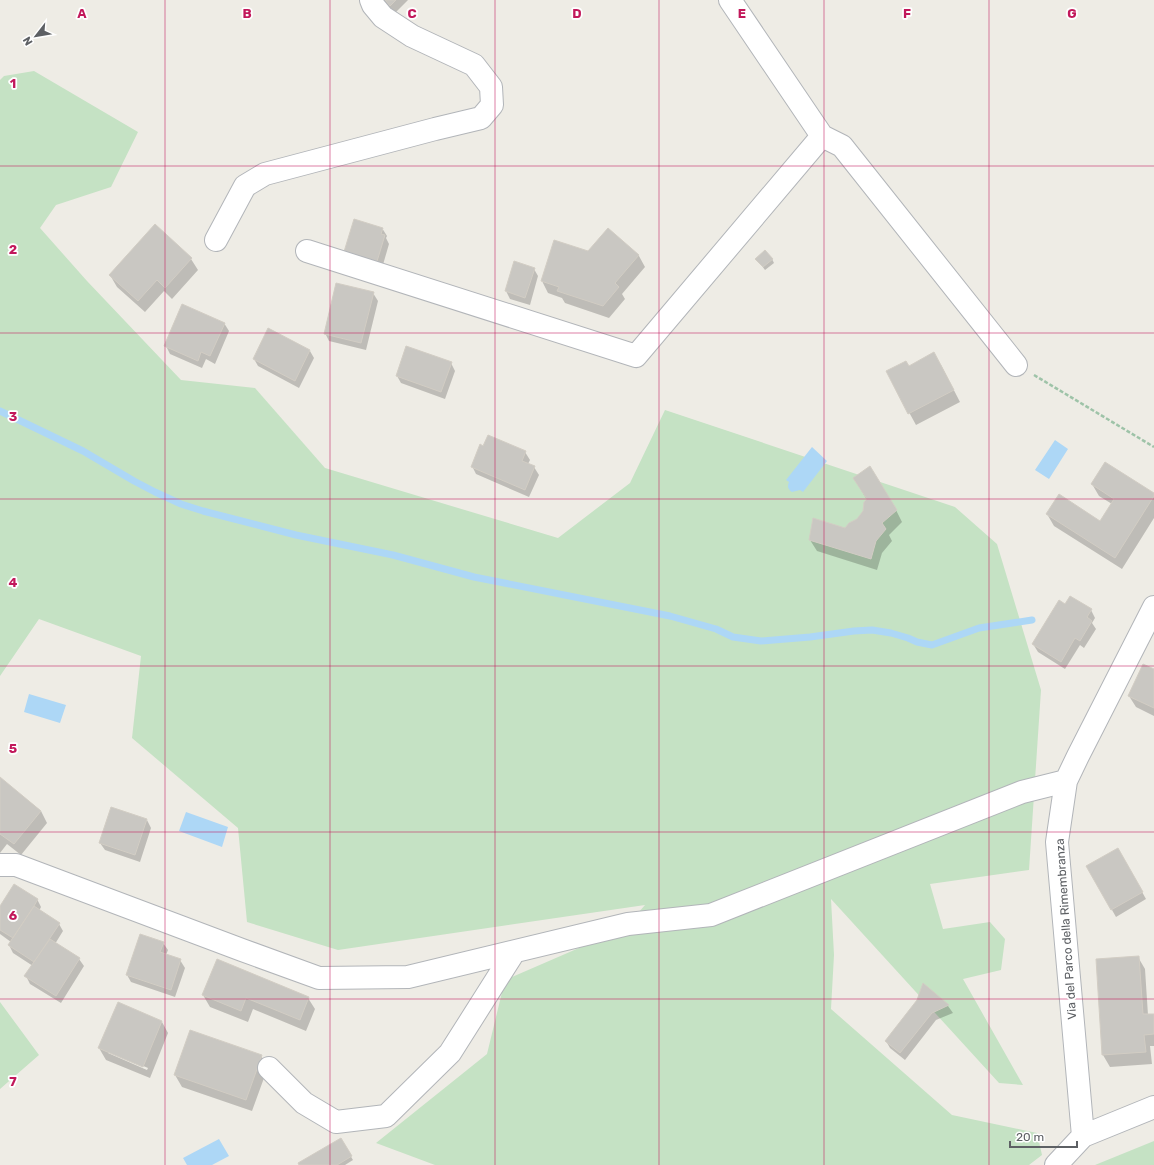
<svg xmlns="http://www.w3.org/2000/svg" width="1154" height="1165" viewBox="0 0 1154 1165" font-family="Rubik,sans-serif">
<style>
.green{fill:#c5e2c4}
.water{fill:#add7f6}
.shadow{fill:#0003;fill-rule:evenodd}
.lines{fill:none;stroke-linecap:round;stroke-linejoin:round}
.stream{stroke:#add7f6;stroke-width:7}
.building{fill:#c9c7c2;stroke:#d2cdc4}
.minor-casing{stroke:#b2b5b9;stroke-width:24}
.path{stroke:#9ec3a8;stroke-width:2.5;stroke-dasharray:4 2;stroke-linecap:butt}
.minor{stroke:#fff;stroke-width:22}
.grid{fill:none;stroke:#c2185b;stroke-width:1;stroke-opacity:0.55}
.labels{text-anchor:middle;stroke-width:3.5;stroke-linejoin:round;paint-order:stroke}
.street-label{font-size:12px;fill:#5d6064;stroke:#fff}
.grid-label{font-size:13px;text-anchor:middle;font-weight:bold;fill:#c2185b;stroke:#fff;stroke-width:3.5;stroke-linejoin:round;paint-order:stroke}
</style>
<rect width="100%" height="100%" fill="#eeece5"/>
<path class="green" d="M34,71L138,132L111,187L56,205L40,228L87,281L181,380L255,388L325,468L558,538L630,483L665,410L955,507L997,544L1041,690L1029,870L930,884L943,929L990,922L1005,939L1001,970L963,979L1023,1085L999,1083L831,899L834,955L831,1009L952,1115L1037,1133L1042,1155L1029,1165H435L376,1143L487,1054L505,980L625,928L645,905L338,950L247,922L238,828L132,738L141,656L39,619L0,676V80L4,76Z
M0,1002L39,1055L0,1089Z
M1154,1141V1165H1095Z"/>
<path class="water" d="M1055,440L1068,449L1049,479L1035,470Z
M812,447L827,461L803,492L800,490L792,492C788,489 787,487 789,482L786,480Z
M29,694L66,705L60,723L24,712Z
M186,812L228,827L222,847L179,831Z
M219,1139L229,1156L212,1165H187L183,1158Z"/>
<path class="shadow" d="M383,0H408L395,13Z
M155,226L191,259L198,270L172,299L164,291L145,312L117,287L110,275Z
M382,228L387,236L386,238L389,244L380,275L372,273Z
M608,229L639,256L645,267L622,294L625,299L609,318L565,303L562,298L548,293L542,281L554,242L588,253Z
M757,259H772L774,263L765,270Z
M534,269L538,276L530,305L510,299L506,291Z
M373,293L378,301L366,350L329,341L325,333Z
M224,323L229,331L215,364L206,359L202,368L170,354L166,346Z
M310,351L314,358L299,388L258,366L254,359Z
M451,363L455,371L445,399L401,383L397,376Z
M941,365L960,402L916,425L887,372Z
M525,452L530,460L528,464L534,467L539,475L529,497L476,474L472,466Z
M854,478L896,510L902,522L889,535L892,541L882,553L877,570L817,551L810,540L846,529L857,519L864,511L867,500Z
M1092,484L1154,494V518L1122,569L1054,526L1047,514L1100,522L1112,504L1099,496Z
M1065,605L1091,610L1095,618L1092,623L1096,629L1084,648L1080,645L1065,669L1038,652L1033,644Z
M1154,670V716L1136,707L1129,696Z
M0,778L41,811L47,823L21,855L7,844L0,853Z
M112,808L147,820L151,828L140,862L105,850L100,843Z
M1118,849L1146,899L1116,917L1087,866Z
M37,899L41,907L39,911L59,924L63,931L55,944L79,959L84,966L61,1003L30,984L26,976L33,966L13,953L9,945L11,942L0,934V907Z
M163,943L168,950L166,955L180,960L185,968L175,997L131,982L127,975Z
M1138,957L1145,969L1148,1015H1154V1046H1150L1152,1064L1110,1067L1103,1055L1097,960Z
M923,985L948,1006L953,1013L936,1020L905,1060L890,1048L886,1041L917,1001Z
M203,995L308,998L315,1009L306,1031L253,1009L248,1022L210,1007Z
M162,1022L168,1033L150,1078L106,1060L99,1048ZM108,1051L148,1068L147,1070L108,1053Z
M261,1056L268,1067L252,1111L182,1087L175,1075Z
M341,1140L353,1160L345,1165H300Z"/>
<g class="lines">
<path class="stream" d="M0,411L83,451L134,481L155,492L181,504L203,511L296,535L393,555L474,577L670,616L716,629L733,637L761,641L810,637L854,631L872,630L891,633L908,638L917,642L932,645L979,628L1032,620"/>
</g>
<path class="building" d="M385,0H396L390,6Z
M354,219L383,228L381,234L385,235L375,268L343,255Z
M155,224L192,258L165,288L157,280L138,301L109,275Z
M608,228L639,255L615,283L619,287L603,306L557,291L559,287L541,281L554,240L588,251Z
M765,250L773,259L763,267L755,259Z
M514,261L535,268L525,298L505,291Z
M336,283L374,292L361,343L324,334Z
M182,304L225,323L210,356L201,352L198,361L164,346Z
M268,328L310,350L295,381L253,359Z
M406,346L452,362L441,392L396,376Z
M934,352L954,390L908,414L886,371L906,361L909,366Z
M488,435L526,451L522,461L535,466L525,490L471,467L480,444L483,446Z
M1105,462L1154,493V496L1115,558L1046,514L1059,494L1100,521L1114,499L1091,484Z
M870,466L897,510L882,523L886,529L876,541L871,559L809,540L813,518L845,528L849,523L857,519L863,511L864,502L867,499L853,478Z
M1070,596L1092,609L1087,617L1092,621L1080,641L1075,638L1061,662L1032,644L1059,600L1065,604Z
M1143,664L1154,669V708L1128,696Z
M0,777L41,811L14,844L0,834Z
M111,807L147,819L135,855L99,843Z
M1118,848L1143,892L1111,910L1086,866Z
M14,884L38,899L34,906L13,938L0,930V906Z
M34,906L60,923L34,962L8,945Z
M140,934L164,942L160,952L181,959L171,990L126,975Z
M50,939L80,958L56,996L24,976Z
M1139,956L1143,1014H1154V1034L1144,1035L1146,1052L1102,1055L1096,959Z
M217,959L309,997L300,1020L246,998L241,1011L202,995Z
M923,983L949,1005L932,1013L900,1053L885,1041L917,1000Z
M118,1002L162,1021L143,1067L98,1048Z
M190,1030L262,1055L246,1100L174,1075Z
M341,1138L352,1156L337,1165H299L298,1163Z"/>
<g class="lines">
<defs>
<path id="minor" d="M822,136L842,146L1016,365
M216,240L245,186L265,174L435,129L481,118L492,105L491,87L474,65L412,36L383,17L373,5L371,0
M307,251L636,356L822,136L730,0
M0,865H16L242,950L319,978L408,977L628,924L711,915L1022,792L1066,781
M269,1068L304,1103L336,1122L386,1116L450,1053L514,952
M1083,1136L1154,1107
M1056,1165L1083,1136L1057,842L1066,781L1078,756L1154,607"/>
</defs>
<use href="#minor" class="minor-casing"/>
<path class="path" d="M1034,375L1154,447"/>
<use href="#minor" class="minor"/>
</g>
<path class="grid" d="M165,0V1165M330,0V1165M495,0V1165M659,0V1165M824,0V1165M989,0V1165M0,166H1154M0,333H1154M0,499H1154M0,666H1154M0,832H1154M0,999H1154"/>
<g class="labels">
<g class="street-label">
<text transform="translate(1066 929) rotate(-94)" y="4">Via del Parco della Rimembranza</text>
</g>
</g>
<g class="grid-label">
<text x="82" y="18">A</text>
<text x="247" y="18">B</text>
<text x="412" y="18">C</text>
<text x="577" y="18">D</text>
<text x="742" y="18">E</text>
<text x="907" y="18">F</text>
<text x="1072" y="18">G</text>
<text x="13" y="88">1</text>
<text x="13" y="254">2</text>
<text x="13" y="421">3</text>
<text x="13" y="587">4</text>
<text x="13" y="753">5</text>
<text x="13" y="920">6</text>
<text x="13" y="1086">7</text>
</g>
<g transform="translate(36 36) rotate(239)" stroke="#ffffff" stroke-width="3" paint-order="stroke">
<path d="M0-3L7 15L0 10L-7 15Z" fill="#5d6064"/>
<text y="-6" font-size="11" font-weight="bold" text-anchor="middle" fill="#5d6064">N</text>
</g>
<path d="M1010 1141v6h67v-6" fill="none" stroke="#5d6064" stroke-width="2"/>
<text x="1016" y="1141" font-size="12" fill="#5d6064" stroke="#ffffff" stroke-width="3" paint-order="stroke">20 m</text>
</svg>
